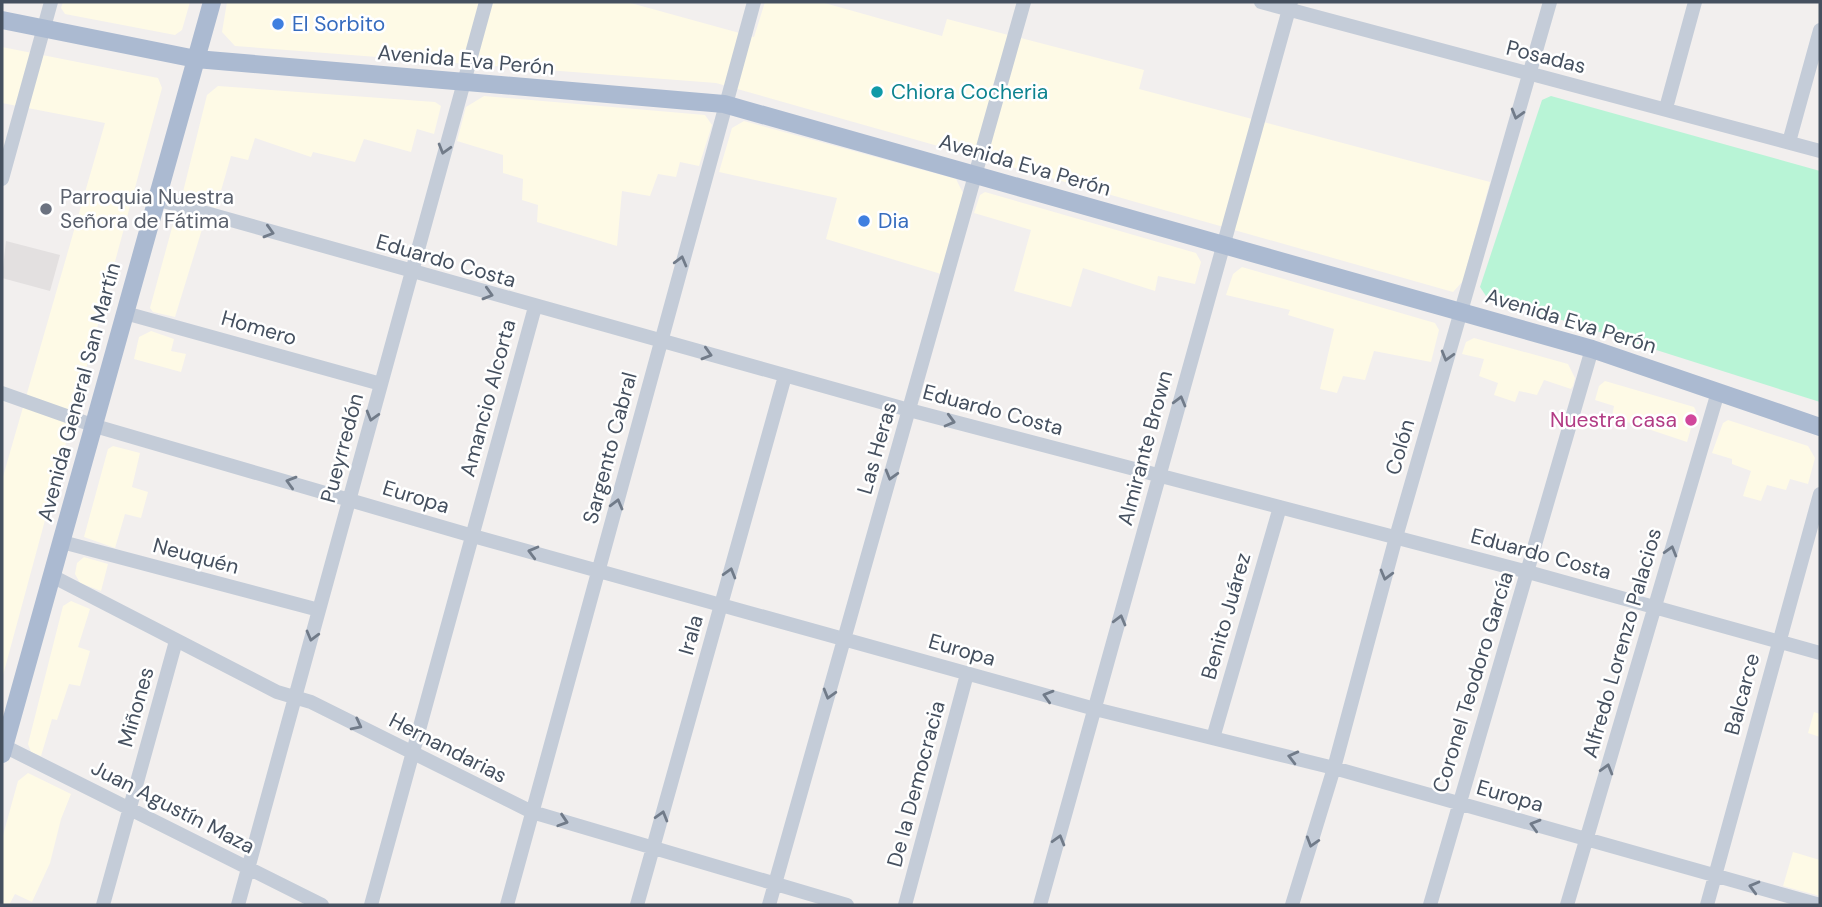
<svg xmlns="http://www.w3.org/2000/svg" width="1822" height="907" viewBox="0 0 1822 907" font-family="'DM Sans',sans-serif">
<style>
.commercial{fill:#fefae6}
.education{fill:#e3e0e0}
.green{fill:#b8f4d6}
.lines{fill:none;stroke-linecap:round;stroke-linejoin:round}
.minor{stroke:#c4ccd8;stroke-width:14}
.major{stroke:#abbad1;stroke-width:18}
.oneway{stroke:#717b89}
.shop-dot{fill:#3f7fe0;stroke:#fff;stroke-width:2.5}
.culture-dot{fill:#0f9aa8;stroke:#fff;stroke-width:2.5}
.worship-dot{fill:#6b7280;stroke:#fff;stroke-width:2.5}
.hotel-dot{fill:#d1479c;stroke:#fff;stroke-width:2.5}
.labels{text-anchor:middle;stroke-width:5;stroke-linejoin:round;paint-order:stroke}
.shop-label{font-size:21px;fill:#366cbe;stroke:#fff;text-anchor:start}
.street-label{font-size:21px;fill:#45505f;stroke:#fff}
.culture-label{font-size:21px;fill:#0d838f;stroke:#fff;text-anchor:start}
.worship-label{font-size:21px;fill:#5b616d;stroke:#fff;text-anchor:start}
.hotel-label{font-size:21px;fill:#b23c85;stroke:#fff;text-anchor:end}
</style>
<rect width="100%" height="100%" fill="#f2efee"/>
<path class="commercial" d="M63,2H190L182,30L175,35L65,14L61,8Z
M227,2H627L754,37L765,2H821L942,36L947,19L1144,70L1139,89L1490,182L1463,281L1453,292L716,83L235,46L222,32Z
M2,47L158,78L162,88L2,679V480L105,123L2,103Z
M218,86L435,102L441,106L434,134L417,129L411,152L364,139L355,162L313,152L311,157L255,138L248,160L231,156L216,208L182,196L207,95Z
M484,96L705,115L712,125L699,166L680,162L676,177L658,174L650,196L622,191L617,246L537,222L538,205L522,200L523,179L503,173V155L457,141L466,107Z
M744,121L956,179L963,193L941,274L826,239L837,198L719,172L732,128Z
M985,192L1196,253L1201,262L1195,284L1158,276L1155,291L1083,268L1071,307L1014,291L1031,230L974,213L980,195Z
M180,220L203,226L175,317L153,312L150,308L173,224Z
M1242,267L1435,323L1439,330L1431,362L1374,351L1365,380L1343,376L1337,393L1320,389L1334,329L1288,315L1290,310L1226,295L1233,274Z
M151,331L174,339L171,351L186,354L181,372L134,359L139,337Z
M1474,338L1568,364L1575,378L1573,386L1571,389L1544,380L1537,395L1519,391L1515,402L1494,395L1498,383L1479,376L1484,359L1462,354L1466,342Z
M1605,381L1694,407L1696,411L1687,442L1612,417L1614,406L1595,400L1599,386Z
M1728,420L1808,446L1815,458L1808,484L1790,479L1786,490L1767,485L1761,501L1743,496L1751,471L1732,464V459L1712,453L1723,423Z
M113,446L140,453L132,487L148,492L141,518L125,514L115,548L84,537L108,449Z
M84,557L108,564L101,591L80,583L75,574L77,563Z
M71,601L90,609L78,647L90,651L80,686L69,684L57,720L52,719L41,756L31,752L28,744L63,606Z
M1814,712L1820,714V737L1808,733Z
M28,773L71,794L61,819L50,863L32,902L15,894L9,905H2V839L18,781Z
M1793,852L1820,860V896L1783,886Z"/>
<path class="education" d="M6,241L60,255L50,291L2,278Z"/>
<path class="green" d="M1551,96L1820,171V402L1486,296L1480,287L1542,100Z"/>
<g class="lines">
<path class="minor" d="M1261,2L1820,151
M1666,108L1695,2
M1789,142L1820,30
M2,179L51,2
M156,199L909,410L1528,572L1820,653
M125,313L381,384
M2,393L95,426L473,536L1095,709L1334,768L1820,905
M62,542L319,610
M52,576L277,692L311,702L532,812L847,905
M1213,738L1280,507
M2,745L322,905
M103,905L176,641
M238,905L486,2
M371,905L535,307
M507,905L754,2
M637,905L785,376
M769,905L1024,2
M905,905L967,674
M1040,905L1291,2
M1292,905L1334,768L1396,537L1550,2
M1430,905L1592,349
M1567,905L1718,392
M1707,905L1820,494"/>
<path class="major" d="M2,20L196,59L724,104L1592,349L1820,427
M2,754L212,2"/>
</g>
<defs><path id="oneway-chevron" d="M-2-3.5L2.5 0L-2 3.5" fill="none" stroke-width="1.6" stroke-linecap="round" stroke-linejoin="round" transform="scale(1.75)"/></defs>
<g class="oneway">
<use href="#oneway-chevron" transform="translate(1517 114) rotate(106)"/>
<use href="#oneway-chevron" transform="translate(444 149) rotate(106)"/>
<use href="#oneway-chevron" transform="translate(269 232) rotate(16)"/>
<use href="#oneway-chevron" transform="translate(681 261) rotate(-75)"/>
<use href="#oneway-chevron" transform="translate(488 294) rotate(16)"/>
<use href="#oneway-chevron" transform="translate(707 354) rotate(16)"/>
<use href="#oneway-chevron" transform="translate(1447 356) rotate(106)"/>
<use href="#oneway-chevron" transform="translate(1180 401) rotate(-75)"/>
<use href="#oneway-chevron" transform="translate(372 416) rotate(106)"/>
<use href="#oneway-chevron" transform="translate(950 421) rotate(15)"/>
<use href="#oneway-chevron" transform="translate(891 475) rotate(106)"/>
<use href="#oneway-chevron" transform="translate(291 482) rotate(-164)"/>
<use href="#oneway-chevron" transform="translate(617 504) rotate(-75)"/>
<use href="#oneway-chevron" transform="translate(1671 551) rotate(-74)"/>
<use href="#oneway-chevron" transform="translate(533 552) rotate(-165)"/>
<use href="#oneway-chevron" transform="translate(730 573) rotate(-74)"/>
<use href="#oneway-chevron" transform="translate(1386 575) rotate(105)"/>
<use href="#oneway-chevron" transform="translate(1120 620) rotate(-75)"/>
<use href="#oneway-chevron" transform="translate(312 636) rotate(105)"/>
<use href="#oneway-chevron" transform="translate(829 694) rotate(106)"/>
<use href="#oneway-chevron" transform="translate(1048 696) rotate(-164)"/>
<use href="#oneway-chevron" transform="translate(357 725) rotate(27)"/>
<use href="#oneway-chevron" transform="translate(1293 757) rotate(-166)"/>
<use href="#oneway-chevron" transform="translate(1607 769) rotate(-74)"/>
<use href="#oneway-chevron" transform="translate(662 816) rotate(-74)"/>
<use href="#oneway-chevron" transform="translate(563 821) rotate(18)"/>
<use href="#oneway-chevron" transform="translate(1535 825) rotate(-164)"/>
<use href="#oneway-chevron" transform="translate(1059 840) rotate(-74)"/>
<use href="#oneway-chevron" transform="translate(1312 842) rotate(107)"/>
<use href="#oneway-chevron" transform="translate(1754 887) rotate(-165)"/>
</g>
<g class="shop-dot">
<circle cx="278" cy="24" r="7"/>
<circle cx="864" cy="221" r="7"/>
</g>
<circle class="culture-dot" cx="877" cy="92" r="7"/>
<circle class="worship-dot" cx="46" cy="209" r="7"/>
<circle class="hotel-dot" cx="1691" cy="420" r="7"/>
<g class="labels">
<g class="shop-label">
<text x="292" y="31">El Sorbito</text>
<text x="878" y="228">Dia</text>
</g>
<g class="street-label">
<text transform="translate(1546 57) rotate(14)" y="7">Posadas</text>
<text transform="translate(466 60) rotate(5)" y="7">Avenida Eva Perón</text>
<text transform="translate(1025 165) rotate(16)" y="7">Avenida Eva Perón</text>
<text transform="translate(446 261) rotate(16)" y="7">Eduardo Costa</text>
<text transform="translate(1571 321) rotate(17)" y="7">Avenida Eva Perón</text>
<text transform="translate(259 328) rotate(16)" y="7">Homero</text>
<text transform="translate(79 392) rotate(-75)" y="7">Avenida General San Martín</text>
<text transform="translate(488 398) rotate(-75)" y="7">Amancio Alcorta</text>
<text transform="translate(993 410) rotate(15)" y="7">Eduardo Costa</text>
<text transform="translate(1400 447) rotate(-74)" y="7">Colón</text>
<text transform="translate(342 448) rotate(-75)" y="7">Pueyrredón</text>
<text transform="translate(610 448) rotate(-75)" y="7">Sargento Cabral</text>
<text transform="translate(877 448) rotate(-74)" y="7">Las Heras</text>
<text transform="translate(1145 448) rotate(-75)" y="7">Almirante Brown</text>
<text transform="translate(416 497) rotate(17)" y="7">Europa</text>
<text transform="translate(1541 554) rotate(15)" y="7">Eduardo Costa</text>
<text transform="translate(196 556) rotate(15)" y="7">Neuquén</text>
<text transform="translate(1226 616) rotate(-74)" y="7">Benito Juárez</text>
<text transform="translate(691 635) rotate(-74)" y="7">Irala</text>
<text transform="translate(1622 643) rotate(-74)" y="7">Alfredo Lorenzo Palacios</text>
<text transform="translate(962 650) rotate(16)" y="7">Europa</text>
<text transform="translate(1473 682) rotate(-73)" y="7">Coronel Teodoro García</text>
<text transform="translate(1742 694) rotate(-75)" y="7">Balcarce</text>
<text transform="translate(136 707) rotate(-74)" y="7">Miñones</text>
<text transform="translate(448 748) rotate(27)" y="7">Hernandarias</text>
<text transform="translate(916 784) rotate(-75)" y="7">De la Democracia</text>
<text transform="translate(1510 796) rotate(16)" y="7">Europa</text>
<text transform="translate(173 807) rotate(27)" y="7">Juan Agustín Maza</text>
</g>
<g class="culture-label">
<text x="891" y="99">Chiora Cocheria</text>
</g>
<g class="worship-label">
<text x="60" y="204">Parroquia Nuestra<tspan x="60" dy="24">Señora de Fátima</tspan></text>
</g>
<g class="hotel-label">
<text x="1677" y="427">Nuestra casa</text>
</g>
</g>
<rect width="1822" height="907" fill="none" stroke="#45505f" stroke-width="7"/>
</svg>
